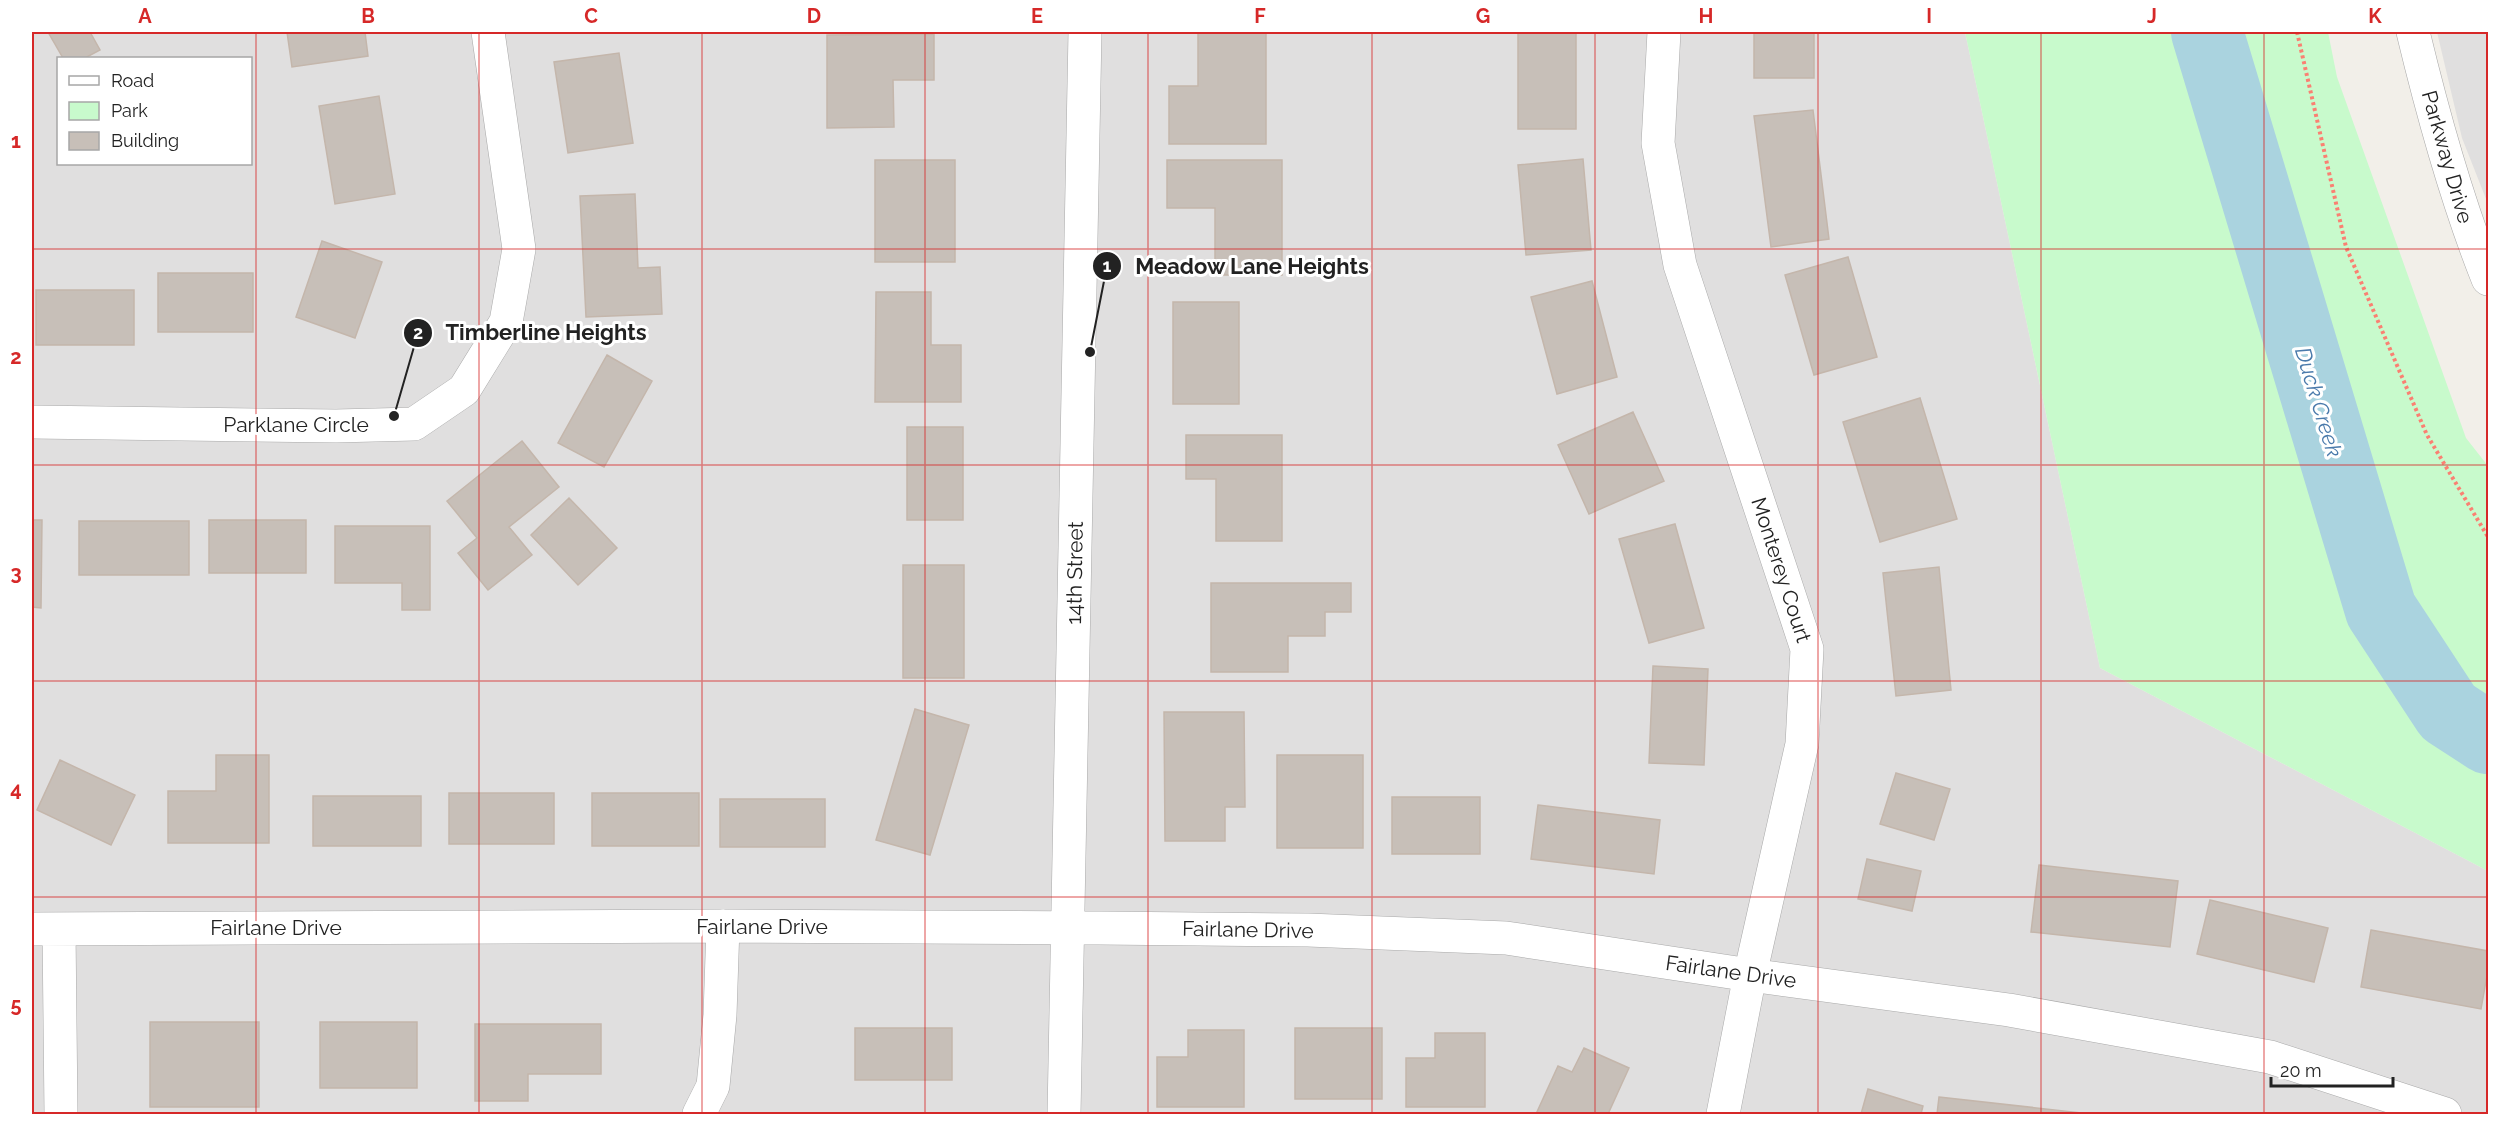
<svg xmlns="http://www.w3.org/2000/svg" width="2520" height="1146" viewBox="0 0 2520 1146" font-family="Raleway,sans-serif">
<style>
.residential{fill:#e0dfdf;fill-rule:evenodd}
.park{fill:#c8facc}
.lines{fill:none;stroke-linecap:round;stroke-linejoin:round}
.river{stroke:#aad3df;stroke-width:72}
.building{fill:#c7bfb8;stroke:#c4b6ab;stroke-width:1.5}
.minor-casing{stroke:#a9a9a9;stroke-width:34}
.path{stroke:#fa8072;stroke-width:4;stroke-dasharray:3 3;stroke-linecap:butt}
.minor{stroke:#fff;stroke-width:33}
.grid{fill:none;stroke:#d62828;stroke-width:1.5;stroke-opacity:0.55}
.labels{text-anchor:middle;stroke-width:6;stroke-linejoin:round;paint-order:stroke}
.street-label{font-size:21px;fill:#222;stroke:#fff}
.water-label{font-size:22px;font-style:italic;fill:#4a7aab;stroke:#fff}
.leader{fill:none;stroke:#222;stroke-width:2}
.callout-dot{fill:#222;stroke:#fff;stroke-width:2}
.mark-label{font-size:18px;text-anchor:middle;font-weight:bold;fill:#fff}
.callout-label{font-size:22px;text-anchor:middle;font-weight:bold;fill:#222;stroke:#fff;stroke-width:6;stroke-linejoin:round;paint-order:stroke}
.neatline{fill:none;stroke:#d62828;stroke-width:2}
.grid-label{font-size:20px;text-anchor:middle;font-weight:bold;fill:#d62828}
</style>
<rect width="100%" height="100%" fill="#f2efe9"/>
<path class="residential" d="M32,32H1965L2100,668L2488,871V1114H32ZM58,58H250V164H58Z
M2437,32H2488V204L2462,138Z"/>
<path class="park" d="M1965,32H2328L2337,77L2466,438L2488,466V871L2100,668Z"/>
<g class="lines">
<path class="river" d="M2207,32L2381,610L2448,712L2488,738"/>
</g>
<path class="building" d="M48,32H90L100,50L85,58H63Z
M287,32H365L368,56L292,67Z
M1518,32H1576V129H1518Z
M1754,32H1814V78H1754Z
M1198,33H1266V144H1169V86H1198Z
M934,34V80H893L894,127L827,128V35Z
M619,53L633,143L568,153L554,62Z
M379,96L395,194L335,204L319,106Z
M1813,110L1829,239L1771,247L1754,116Z
M1583,159L1591,250L1526,255L1518,165Z
M875,160H955V262H875Z
M1167,160H1282V275H1215V208H1167Z
M635,194L638,268L660,267L662,314L586,317L580,196Z
M322,241L382,262L355,338L296,317Z
M1848,257L1877,357L1814,375L1785,275Z
M158,273H253V332H158Z
M1592,281L1617,377L1557,394L1531,297Z
M36,290H134V345H36Z
M876,292H931V345H961V402H875Z
M1173,302H1239V404H1173Z
M607,355L652,381L604,467L558,443Z
M1920,398L1957,519L1880,542L1843,422Z
M1633,412L1664,481L1589,514L1558,445Z
M907,427H963V520H907Z
M1186,435H1282V541H1216V479H1186Z
M522,441L559,487L509,527L532,555L488,590L458,553L477,538L447,501Z
M569,498L617,548L578,585L531,535Z
M32,520H42L41,608L32,607Z
M209,520H306V573H209Z
M79,521H189V575H79Z
M1675,524L1704,628L1649,643L1619,539Z
M335,526H430V610H402V583H335Z
M903,565H964V678H903Z
M1939,567L1951,690L1896,696L1883,573Z
M1211,583H1351V612H1325V636H1288V672H1211Z
M1653,666L1708,669L1704,765L1649,763Z
M915,709L969,725L930,855L876,840Z
M1164,712H1244L1245,807H1225V841H1165Z
M216,755H269V843H168V791H216Z
M1277,755H1363V848H1277Z
M60,760L135,795L111,845L37,810Z
M1896,773L1950,789L1934,840L1880,824Z
M449,793H554V844H449Z
M592,793H699V846H592Z
M313,796H421V846H313Z
M1392,797H1480V854H1392Z
M720,799H825V847H720Z
M1538,805L1660,820L1654,874L1531,859Z
M1867,859L1921,871L1912,911L1858,899Z
M2039,865L2178,881L2170,947L2031,932Z
M2210,900L2328,928L2314,982L2197,954Z
M2371,930L2488,951V970L2481,1009L2361,987Z
M150,1022H259V1107H150Z
M320,1022H417V1088H320Z
M475,1024H601V1074H528V1101H475Z
M855,1028H952V1080H855Z
M1295,1028H1382V1099H1295Z
M1188,1030H1244V1107H1157V1057H1188Z
M1435,1033H1485V1107H1406V1058H1435Z
M1584,1048L1629,1068L1608,1114H1536L1558,1066L1572,1072Z
M1868,1089L1923,1106L1921,1114H1861Z
M1939,1097L2082,1113L2081,1114H1937Z"/>
<g class="lines">
<defs>
<path id="minor" d="M1664,32L1658,143L1680,265L1807,649L1802,744L1750,975L1723,1114
M2413,32C2433,115 2456,199 2488,279
M32,422L336,426L414,424L464,390L506,322L519,249L488,32
M32,929L723,926L1099,928L1308,930L1506,938L1750,975L2009,1010L2270,1057L2445,1114
M59,930L61,1114
M699,1114L713,1086L720,1015L723,926
M1064,1114L1085,32"/>
</defs>
<use href="#minor" class="minor-casing"/>
<path class="path" d="M2297,32L2346,247L2427,435L2488,537"/>
<use href="#minor" class="minor"/>
</g>
<path class="grid" d="M256,32V1114M479,32V1114M702,32V1114M925,32V1114M1148,32V1114M1372,32V1114M1595,32V1114M1818,32V1114M2041,32V1114M2264,32V1114M32,249H2488M32,465H2488M32,681H2488M32,897H2488"/>
<g class="labels">
<g class="street-label">
<text transform="translate(2447 157) rotate(74)" y="7">Parkway Drive</text>
<text x="296" y="432">Parklane Circle</text>
<text transform="translate(1781 570) rotate(72)" y="7">Monterey Court</text>
<text transform="translate(1075 573) rotate(-89)" y="7">14th Street</text>
<text x="762" y="934">Fairlane Drive</text>
<text x="276" y="935">Fairlane Drive</text>
<text transform="translate(1248 930) rotate(1)" y="7">Fairlane Drive</text>
<text transform="translate(1731 972) rotate(8)" y="7">Fairlane Drive</text>
</g>
<g class="water-label">
<text transform="translate(2319 402) rotate(73)" y="8">Duck Creek</text>
</g>
</g>
<path class="leader" d="M1090 352L1107 266M394 416L418 333"/>
<g class="callout-dot">
<circle cx="1090" cy="352" r="6"/>
<circle cx="394" cy="416" r="6"/>
<circle cx="1107" cy="266" r="15"/>
<circle cx="418" cy="333" r="15"/>
</g>
<g class="mark-label">
<text x="1107" y="272">1</text>
<text x="418" y="339">2</text>
</g>
<g class="callout-label">
<text x="1252" y="274">Meadow Lane Heights</text>
<text x="546" y="340">Timberline Heights</text>
</g>
<rect width="2520" height="1146" fill="none" stroke="#ffffff" stroke-width="66"/>
<rect x="57" y="57" width="195" height="108" fill="#ffffff" stroke="#a7a7a7" stroke-width="1.5"/>
<rect x="69" y="76" width="30" height="9" fill="#ffffff" stroke="#a7a7a7" stroke-width="1.5"/>
<text x="111" y="87" font-size="18" fill="#222222">Road</text>
<rect x="69" y="102" width="30" height="18" fill="#c8facc" stroke="#a7a7a7" stroke-width="1.5"/>
<text x="111" y="117" font-size="18" fill="#222222">Park</text>
<rect x="69" y="132" width="30" height="18" fill="#c7bfb8" stroke="#a7a7a7" stroke-width="1.5"/>
<text x="111" y="147" font-size="18" fill="#222222">Building</text>
<path d="M2271 1077v9h122v-9" fill="none" stroke="#222222" stroke-width="3"/>
<text x="2280" y="1077" font-size="18" fill="#222222" stroke="#ffffff" stroke-width="4.5" paint-order="stroke">20 m</text>
<rect x="33" y="33" width="2454" height="1080" class="neatline"/>
<g class="grid-label">
<text x="145" y="23">A</text>
<text x="368" y="23">B</text>
<text x="591" y="23">C</text>
<text x="814" y="23">D</text>
<text x="1037" y="23">E</text>
<text x="1260" y="23">F</text>
<text x="1483" y="23">G</text>
<text x="1706" y="23">H</text>
<text x="1929" y="23">I</text>
<text x="2152" y="23">J</text>
<text x="2375" y="23">K</text>
<text x="16" y="148">1</text>
<text x="16" y="364">2</text>
<text x="16" y="580">3</text>
<text x="16" y="796">4</text>
<text x="16" y="1012">5</text>
</g>
</svg>
